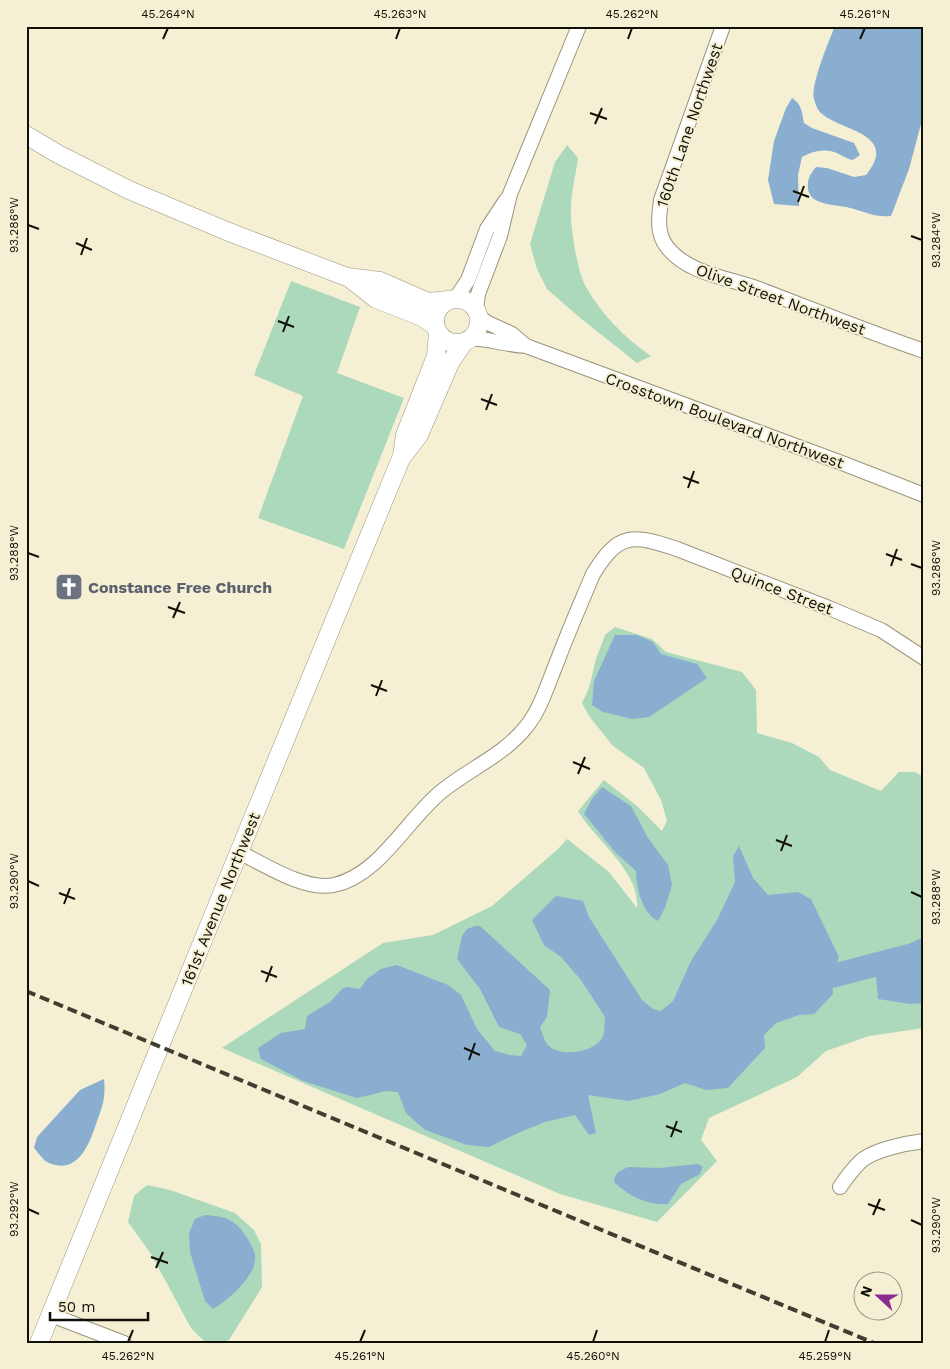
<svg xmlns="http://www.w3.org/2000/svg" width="950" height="1369" viewBox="0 0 950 1369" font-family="'Work Sans',sans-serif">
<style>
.green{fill:#acd8bc}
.water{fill:#89aecf}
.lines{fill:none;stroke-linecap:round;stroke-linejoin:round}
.river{stroke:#89aecf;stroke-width:24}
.minor-casing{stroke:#9a957c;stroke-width:16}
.major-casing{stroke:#9a957c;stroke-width:19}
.minor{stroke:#fff;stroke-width:14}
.major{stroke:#fff;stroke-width:18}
.rail{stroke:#403e31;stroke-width:4;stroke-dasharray:10 5;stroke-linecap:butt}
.ticks{fill:none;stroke:#111007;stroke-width:2}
.labels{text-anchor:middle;stroke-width:4;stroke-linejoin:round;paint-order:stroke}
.street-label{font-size:16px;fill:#111007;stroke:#f5f0d4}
.worship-label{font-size:16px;font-weight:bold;fill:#5b616d;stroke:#f5f0d4;text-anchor:start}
.neatline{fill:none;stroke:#111007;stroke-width:2}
.ticks-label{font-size:12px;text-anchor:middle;fill:#111007}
</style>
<rect width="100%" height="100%" fill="#f5f0d4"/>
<path class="green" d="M567,145L578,158C576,174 571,192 571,208C570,226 577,271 586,287C602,315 625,338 651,356L637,363L579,317L547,289L537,269L530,244L555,162Z
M291,281L360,307L337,373L404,398L344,549L258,518L303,396L254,375Z
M615,627L652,639L666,652L742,672L756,690L757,733L792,743L819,757L830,770L881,791L899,772H915L924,777V1028L869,1036L826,1051L797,1077L709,1118L701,1140L717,1161L657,1222L560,1194L222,1048L383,943L433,935L492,906L557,850L567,839L609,872L637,908C640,871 595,840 578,811L604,780L637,806L662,831L667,821L661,800L644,768L613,746L589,716L582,703L589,688L596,659L605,635Z
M147,1185L170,1190L235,1213L254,1230L261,1244L262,1287L229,1340L221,1343H206L191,1328L151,1254L128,1222L134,1196Z"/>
<path class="water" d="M835,26H924V113L909,169L891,216C877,218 863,211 850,208C836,204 809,206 808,188C807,180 810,174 816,167L827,168L854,177L866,175C900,133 840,131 821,113C818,111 815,103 814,99C810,86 829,41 835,26Z
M792,98C802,104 802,113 804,123L812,128L854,143L860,155L853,160C846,159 841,154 834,152C822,149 813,151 802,157L798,175L799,206L774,204L768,180L774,141L786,108Z
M615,635H637L653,642L661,654L697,664L707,678L649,717L632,719L603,712L592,705L594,681Z
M602,787L631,806L648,838L668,865L672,885L665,908L658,921C642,913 636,887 636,871L616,853L584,814L592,799Z
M739,846L753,878L768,895L798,892L811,899L839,957L832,976L833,994L814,1014L799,1015L776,1023L764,1035L765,1048L728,1088L706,1090L685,1083L660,1094L629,1101L588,1095L596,1133L589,1135L575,1115L545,1122L518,1133L489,1147L467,1145L425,1130L406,1113L398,1092L386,1091L357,1098L303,1081L261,1059L258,1048L281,1033L305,1029L307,1016L330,1002L342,989L347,987L360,989L367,979L381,969L397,965L448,985L461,995L477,1029L495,1051L510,1055L521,1056L527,1045L520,1034L499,1027L480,989L457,959L462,936L467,929L475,926H480L550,990L547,1017L540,1027C542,1032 544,1041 548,1045C559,1058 596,1053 603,1036C605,1031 604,1023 605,1017L581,980L561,957L544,945L532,920L556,896L583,901L589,917L642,1000L653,1009L661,1011L673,1001L691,961L717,920L735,882L733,856Z
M924,937V1003L910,1004L878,999L876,977L902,947Z
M104,1079C106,1100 102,1107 95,1127C88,1148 75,1176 47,1162C42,1159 38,1152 34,1148L37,1137L80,1090Z
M698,1164L703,1167L700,1174L681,1184L668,1204C648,1206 629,1196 614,1182L615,1177L618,1172L628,1167L659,1168Z
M205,1215C213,1216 224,1216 231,1221C238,1225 243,1231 247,1238C250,1243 255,1250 255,1256C257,1276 228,1300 213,1309L205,1301L190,1252L189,1233L195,1219Z"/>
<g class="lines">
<path class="river" d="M832,976L924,952"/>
<defs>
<path id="minor" d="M723,26L661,200C659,216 656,233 667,247C688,274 729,278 759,289C814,310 868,332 924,351
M456,298L468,280L487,229L506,200
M476,310L478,294L500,236L510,194L579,26
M479,317L488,323L512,334L526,346
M470,338C489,339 507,345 526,346L842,463L924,495
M239,852C265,865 305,891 334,885C380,875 407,819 442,791C469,769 504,755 526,727C541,709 548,683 557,662C568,632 581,603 593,574C619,532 632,534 677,549L829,608L881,630L924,658
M840,1187C846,1178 853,1169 860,1162C872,1150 907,1143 924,1141
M51,1315L124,1343"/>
<path id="major" d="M26,135L58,154L129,190L229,232L347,277L380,281L428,302L448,300
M348,277L376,299L422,317L435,326
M435 321a22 22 0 1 1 44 0a22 22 0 1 1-44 0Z
M403,456L419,435L450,363L464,342
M39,1343L239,852L402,456L405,435L436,356L438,333"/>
</defs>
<use href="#minor" class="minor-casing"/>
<use href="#major" class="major-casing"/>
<use href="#minor" class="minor"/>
<use href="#major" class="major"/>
<path class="rail" d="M26,991L874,1343"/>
</g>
<path class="ticks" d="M163,39L168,28M396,39L400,28M628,39L632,28M860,39L865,28M590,113L607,119M595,124L602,108M793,191L809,197M798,202L804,186M28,225L39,229M911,236L922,240M76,243L92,250M81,255L87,238M278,321L294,327M283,332L289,316M481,399L497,405M486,410L492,394M683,477L699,483M688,488L694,471M28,553L39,557M886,554L902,560M911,564L922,568M891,566L897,549M168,607L185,613M173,618L180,602M371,685L387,691M376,696L382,680M573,762L590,769M578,774L585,757M776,840L792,846M781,851L787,835M28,881L39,886M911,892L922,897M59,893L75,899M64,904L70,888M261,971L277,977M266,982L272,966M464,1048L480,1055M469,1060L475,1043M666,1126L682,1132M671,1137L677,1121M868,1204L885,1210M28,1209L39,1214M873,1215L880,1199M911,1220L922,1225M151,1257L168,1263M156,1268L163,1252M128,1342L133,1330M360,1342L365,1330M593,1342L597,1330M825,1342L829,1330"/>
<defs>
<symbol id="church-square" viewBox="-11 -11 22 22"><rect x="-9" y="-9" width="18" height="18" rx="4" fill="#6b7280" stroke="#f5f0d4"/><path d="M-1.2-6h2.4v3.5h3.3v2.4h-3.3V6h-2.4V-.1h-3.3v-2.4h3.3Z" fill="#fff"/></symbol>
</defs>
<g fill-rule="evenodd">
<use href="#church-square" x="53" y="571" width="32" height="32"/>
</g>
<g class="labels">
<g class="street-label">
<text transform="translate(689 125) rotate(-71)" y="6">160th Lane Northwest</text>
<text transform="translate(781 299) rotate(20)" y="6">Olive Street Northwest</text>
<text transform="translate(725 420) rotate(20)" y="6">Crosstown Boulevard Northwest</text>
<text transform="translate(782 590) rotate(21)" y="6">Quince Street</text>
<text transform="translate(220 899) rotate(-68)" y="6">161st Avenue Northwest</text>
</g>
<g class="worship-label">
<text x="88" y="593">Constance Free Church</text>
</g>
</g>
<rect width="950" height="1369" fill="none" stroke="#f5f0d4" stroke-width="55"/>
<g transform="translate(878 1296) rotate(291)"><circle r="24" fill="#f5f0d4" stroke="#9a9682"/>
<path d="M0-4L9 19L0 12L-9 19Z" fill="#8d2b93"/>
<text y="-8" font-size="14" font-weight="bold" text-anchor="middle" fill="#111007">N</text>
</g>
<path d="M50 1312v8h98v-8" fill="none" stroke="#111007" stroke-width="2.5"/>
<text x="58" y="1312" font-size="15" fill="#111007" stroke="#f5f0d4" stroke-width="4" paint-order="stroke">50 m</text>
<rect x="28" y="28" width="894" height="1314" class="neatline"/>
<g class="ticks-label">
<text x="168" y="18">45.264°N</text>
<text x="400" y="18">45.263°N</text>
<text x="632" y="18">45.262°N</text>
<text x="865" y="18">45.261°N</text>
<text transform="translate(14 225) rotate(-90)" y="4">93.286°W</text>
<text transform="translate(936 240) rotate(-90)" y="4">93.284°W</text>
<text transform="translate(14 553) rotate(-90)" y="4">93.288°W</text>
<text transform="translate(936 568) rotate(-90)" y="4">93.286°W</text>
<text transform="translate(14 881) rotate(-90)" y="4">93.290°W</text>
<text transform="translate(936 897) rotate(-90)" y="4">93.288°W</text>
<text transform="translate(14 1209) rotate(-90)" y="4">93.292°W</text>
<text transform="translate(936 1225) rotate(-90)" y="4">93.290°W</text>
<text x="128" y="1360">45.262°N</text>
<text x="360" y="1360">45.261°N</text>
<text x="593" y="1360">45.260°N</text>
<text x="825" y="1360">45.259°N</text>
</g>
</svg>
